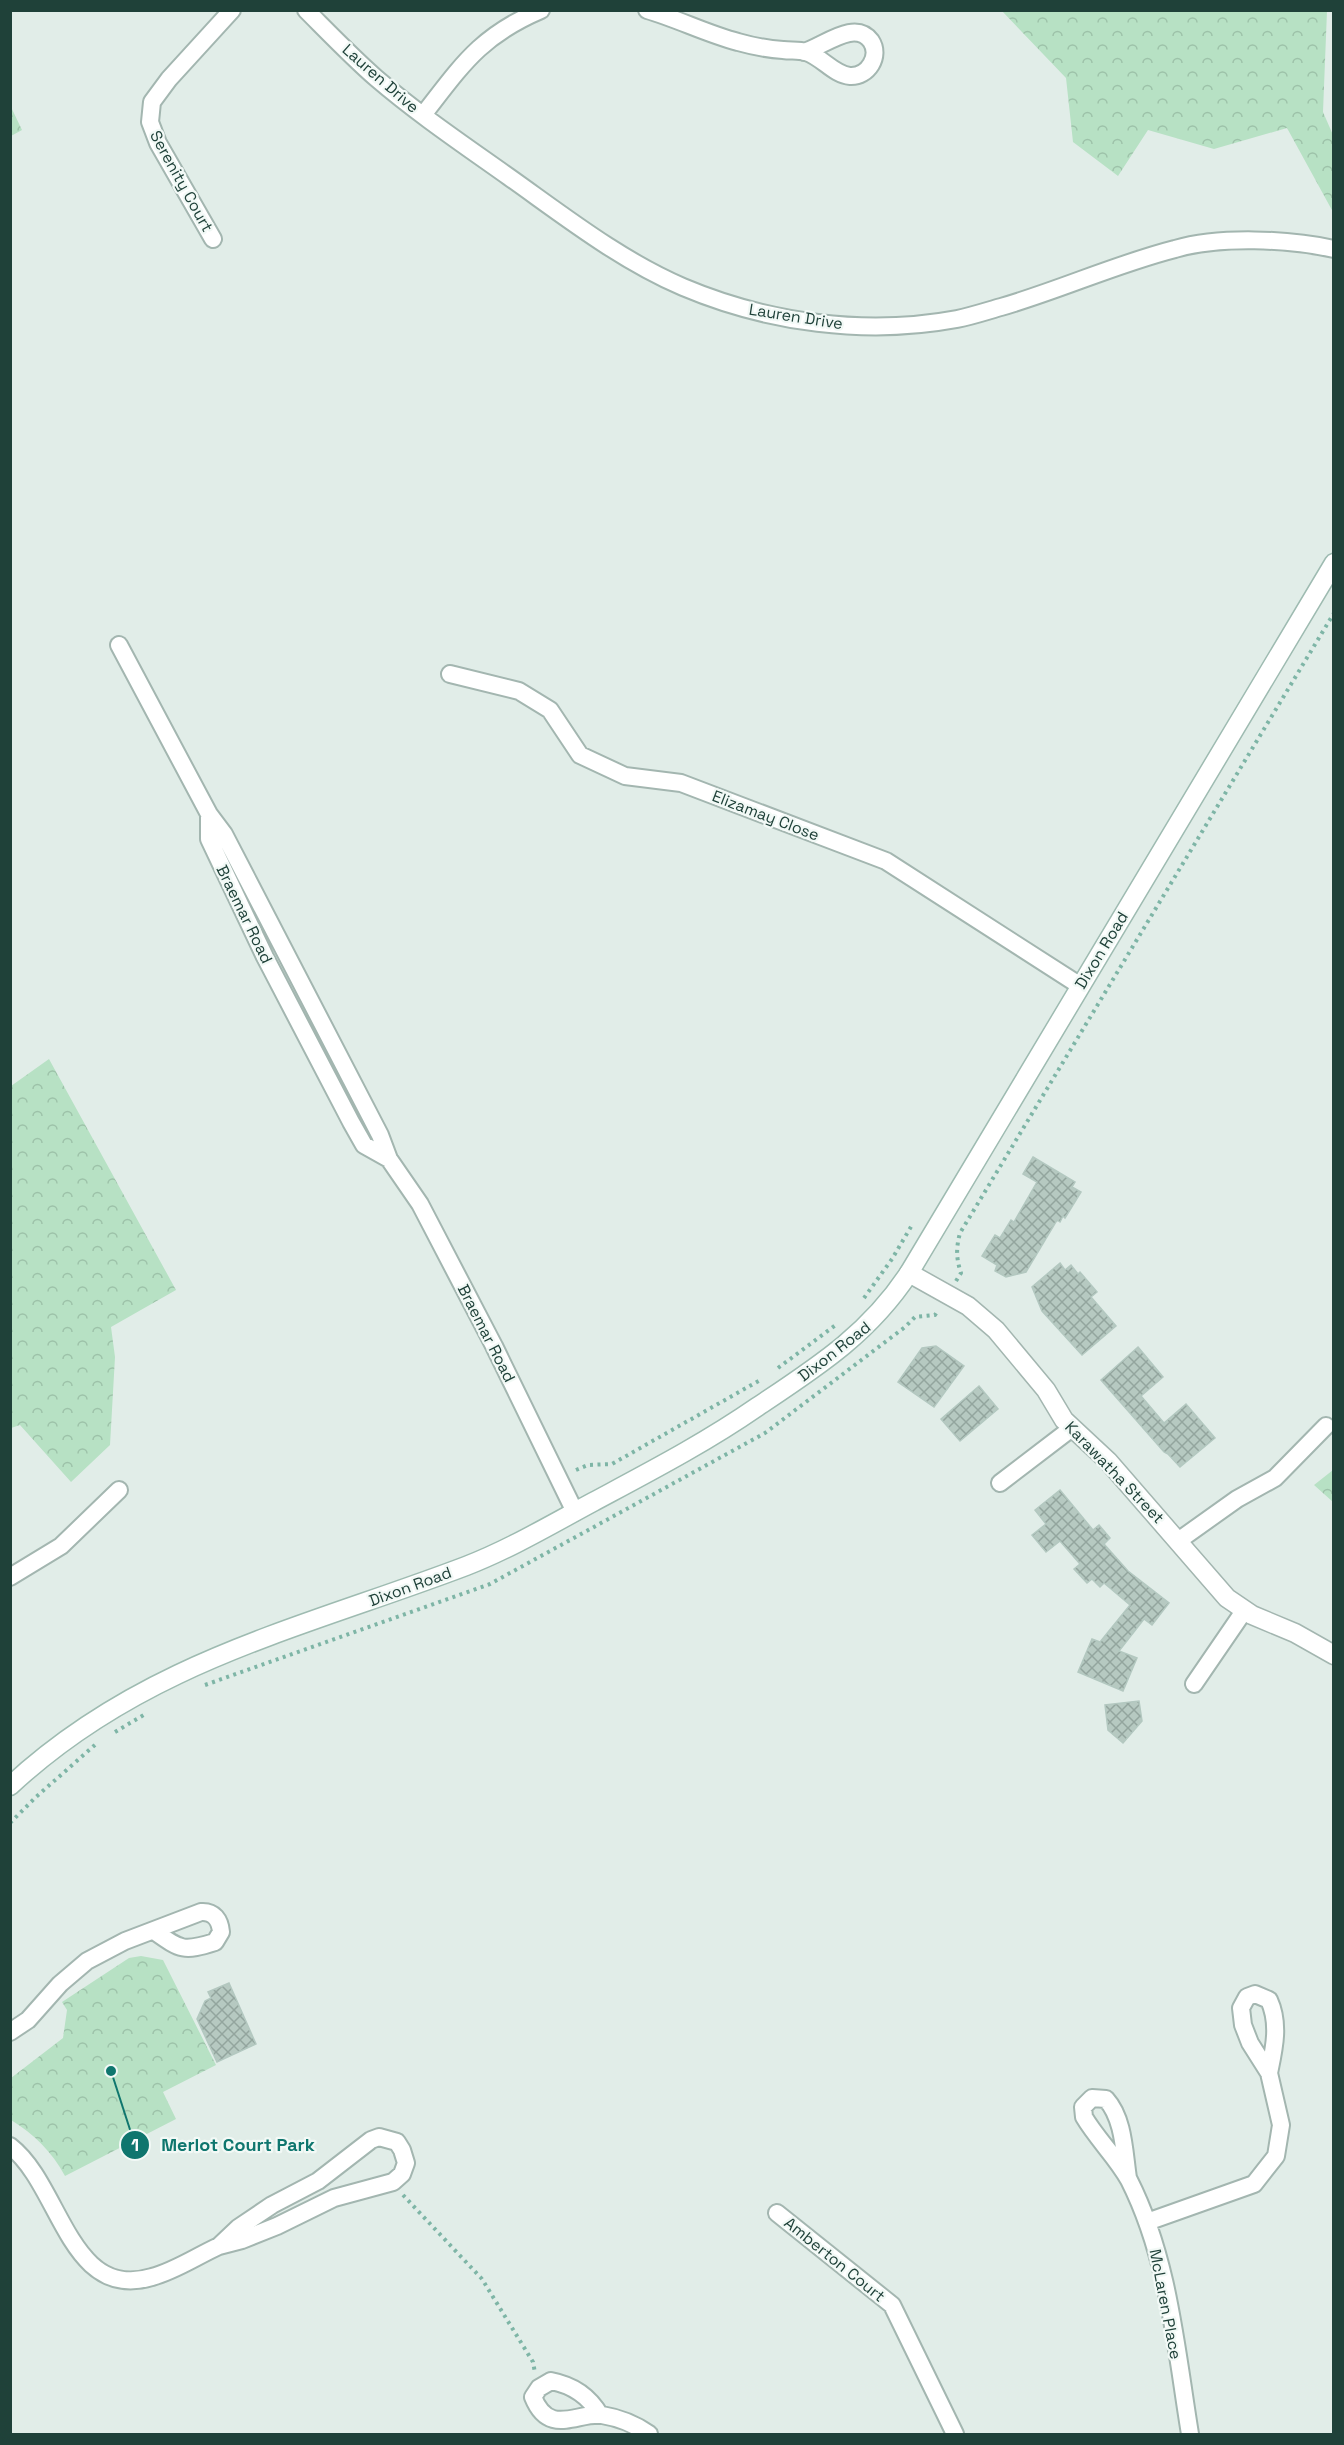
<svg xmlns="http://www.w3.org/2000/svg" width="1344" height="2445" viewBox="0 0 1344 2445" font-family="'Space Grotesk',sans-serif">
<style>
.forest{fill:url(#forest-crowns)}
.building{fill:url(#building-cross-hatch);stroke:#b3c8c0;stroke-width:1.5}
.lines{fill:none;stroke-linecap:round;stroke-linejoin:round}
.minor-casing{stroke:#a3b6b0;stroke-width:20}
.tertiary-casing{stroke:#a3b6b0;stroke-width:21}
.secondary-casing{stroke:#9ebbb1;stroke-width:21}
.path{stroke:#7eb5a6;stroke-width:4;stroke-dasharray:3 4.5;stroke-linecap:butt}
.minor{stroke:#fff;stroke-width:16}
.tertiary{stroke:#fff;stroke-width:18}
.secondary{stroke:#fff;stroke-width:18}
.labels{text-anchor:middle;stroke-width:4.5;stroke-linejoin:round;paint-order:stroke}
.street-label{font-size:16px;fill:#1f4139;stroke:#f2f9f6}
.leader{fill:none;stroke:#0f766e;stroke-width:2}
.callout-dot{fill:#0f766e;stroke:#f2f9f6;stroke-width:2}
.mark-label{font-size:18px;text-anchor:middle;font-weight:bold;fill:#fff}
.callout-label{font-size:18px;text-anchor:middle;font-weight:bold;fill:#0f766e;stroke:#f2f9f6;stroke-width:4.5;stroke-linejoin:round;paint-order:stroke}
</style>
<defs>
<pattern id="forest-crowns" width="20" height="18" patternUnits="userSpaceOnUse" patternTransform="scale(1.5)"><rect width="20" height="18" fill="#b7e1c4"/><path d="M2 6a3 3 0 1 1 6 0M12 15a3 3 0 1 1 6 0" fill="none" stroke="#9dc2a9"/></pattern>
<pattern id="building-cross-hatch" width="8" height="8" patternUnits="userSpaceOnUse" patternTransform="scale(1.5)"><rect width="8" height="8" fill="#b6c9c1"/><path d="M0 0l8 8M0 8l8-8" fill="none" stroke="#93a59e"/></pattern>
</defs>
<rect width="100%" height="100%" fill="#e1ede8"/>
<path class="forest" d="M1002,11H1327L1323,112L1333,135V212L1287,128L1214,149L1148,130L1118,176L1073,142L1066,78Z
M11,107L22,130L11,136H10Z
M49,1059L176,1290L111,1327L115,1357L110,1445L71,1482L20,1425L11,1428V1086Z
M1333,1470V1502L1314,1485Z
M141,1956L163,1960L216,2065L163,2092L176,2119L65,2176C52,2152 34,2134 11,2120V2078L63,2038L67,2010L62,2002L129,1958Z"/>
<path class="building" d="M1033,1157L1075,1182L1072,1187L1081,1192L1065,1218L1063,1216L1060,1222L1057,1220L1026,1272L1006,1277L995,1271L997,1265L982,1256L995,1235L1000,1238L1011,1220L1014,1222L1037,1182L1023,1174Z
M1060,1263L1065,1270L1071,1265L1078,1274L1080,1272L1097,1292L1091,1297L1116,1326L1082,1355L1042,1311L1032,1287Z
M936,1346L964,1366L934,1407L898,1382L922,1348Z
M1138,1347L1163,1377L1141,1396L1164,1423L1186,1404L1215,1438L1180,1467L1168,1454L1164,1452L1101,1380Z
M979,1386L998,1409L960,1441L941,1419Z
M1060,1490L1093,1530L1099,1525L1110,1538L1104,1544L1128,1571L1169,1603L1152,1625L1144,1619L1119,1651L1137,1658L1123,1691L1078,1672L1092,1639L1100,1642L1130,1605L1104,1583L1100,1587L1092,1579L1087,1583L1074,1569L1080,1564L1060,1541L1046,1552L1032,1535L1046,1524L1035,1510Z
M1139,1701L1142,1721L1123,1743L1108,1730L1105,1705Z
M229,1983L256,2044L217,2062L197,2019L205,2001L211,1998L208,1992Z"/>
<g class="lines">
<defs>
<path id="minor" d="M306,10C329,33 352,57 376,78C418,114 464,145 509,177C564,216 620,260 683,287C768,323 866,336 957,319C972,316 987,311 1001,307C1060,290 1116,264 1175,249C1220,236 1288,239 1334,249
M647,10C678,19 707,34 738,42C752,46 768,49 783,50C791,51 799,50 806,52C822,57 834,75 850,76C868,77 881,56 871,41C855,19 824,46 804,52
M423,115C462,65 480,36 541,10
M213,239L158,143L150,122L152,102L169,79L232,10
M119,645L209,814L224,834L380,1135L389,1159L420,1204L494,1346L575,1512
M450,674L519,691L550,710L580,755L625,776L681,783L886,861L1079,985
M209,814V839L265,957L351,1122L364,1145L389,1159
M1000,1483L1072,1428
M1178,1541L1237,1499L1275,1478L1326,1426
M10,1577L61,1546L119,1490
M1194,1684L1244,1611
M10,2032L28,2020L60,1984L87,1961L125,1941L201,1912C214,1911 220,1920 221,1932L215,1942C183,1952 181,1950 154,1931
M379,2137L397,2142L402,2150L406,2163L402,2174L393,2182L334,2198L277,2226L242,2240L219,2246L238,2228L272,2205L318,2181L371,2140Z
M10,2146C61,2185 69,2302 152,2277C175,2271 197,2256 219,2246
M1128,2178C1124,2152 1124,2119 1106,2099L1092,2098L1083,2107L1084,2117C1097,2139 1117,2158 1129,2180C1169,2259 1176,2349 1190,2434
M777,2213L892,2305L955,2434
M1147,2222L1254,2184L1276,2156L1281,2125L1269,2073L1250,2043L1243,2025L1241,2008L1247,1997L1255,1994L1269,2000C1280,2024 1274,2049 1269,2073
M600,2415C589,2396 572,2385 551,2381L539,2388L533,2397C549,2437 577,2412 602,2415C620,2418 635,2424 649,2434"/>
<path id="tertiary" d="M909,1273L968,1306L996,1330L1046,1390L1064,1420L1108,1461L1227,1598L1252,1615L1295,1633L1334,1655"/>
<path id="secondary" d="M10,1786C143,1662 303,1628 466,1566C510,1549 552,1524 593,1502C649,1472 705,1443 757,1407C817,1367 869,1334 909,1273L1334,563"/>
</defs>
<use href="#minor" class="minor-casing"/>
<use href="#tertiary" class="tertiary-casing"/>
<use href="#secondary" class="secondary-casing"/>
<path class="path" d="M956,1281L961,1273C956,1258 956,1248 960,1233L1334,613
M864,1298L892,1259L912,1225
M778,1368L837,1324
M576,1470L588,1465L612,1464L762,1379
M205,1685L490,1584L765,1433L905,1327L915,1317L935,1315L938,1310
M115,1732L147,1713
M10,1823L36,1797L96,1744
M403,2195L482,2279L533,2362L535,2373"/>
<use href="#minor" class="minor"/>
<use href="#tertiary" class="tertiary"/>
<use href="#secondary" class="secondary"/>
</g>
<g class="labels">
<g class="street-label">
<text transform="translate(381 78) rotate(41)" y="6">Lauren Drive</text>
<text transform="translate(182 181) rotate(61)" y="6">Serenity Court</text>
<text transform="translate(796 316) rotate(9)" y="6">Lauren Drive</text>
<text transform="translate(766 815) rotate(21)" y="6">Elizamay Close</text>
<text transform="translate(245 914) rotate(64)" y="6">Braemar Road</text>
<text transform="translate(1101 950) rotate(-59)" y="6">Dixon Road</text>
<text transform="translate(487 1333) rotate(63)" y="6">Braemar Road</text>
<text transform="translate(834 1351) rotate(-38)" y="6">Dixon Road</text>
<text transform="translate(1115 1472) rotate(46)" y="6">Karawatha Street</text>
<text transform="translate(410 1586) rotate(-20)" y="6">Dixon Road</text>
<text transform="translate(835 2259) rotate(39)" y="6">Amberton Court</text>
<text transform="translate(1166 2304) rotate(79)" y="6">McLaren Place</text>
</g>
</g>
<path class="leader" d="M111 2071L135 2145"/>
<g class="callout-dot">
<circle cx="111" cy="2071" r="6"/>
<circle cx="135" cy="2145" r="15"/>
</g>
<g class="mark-label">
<text x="135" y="2151">1</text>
</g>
<g class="callout-label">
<text x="238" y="2151">Merlot Court Park</text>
</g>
<rect width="1344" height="2445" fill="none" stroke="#1f4139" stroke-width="24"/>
</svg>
